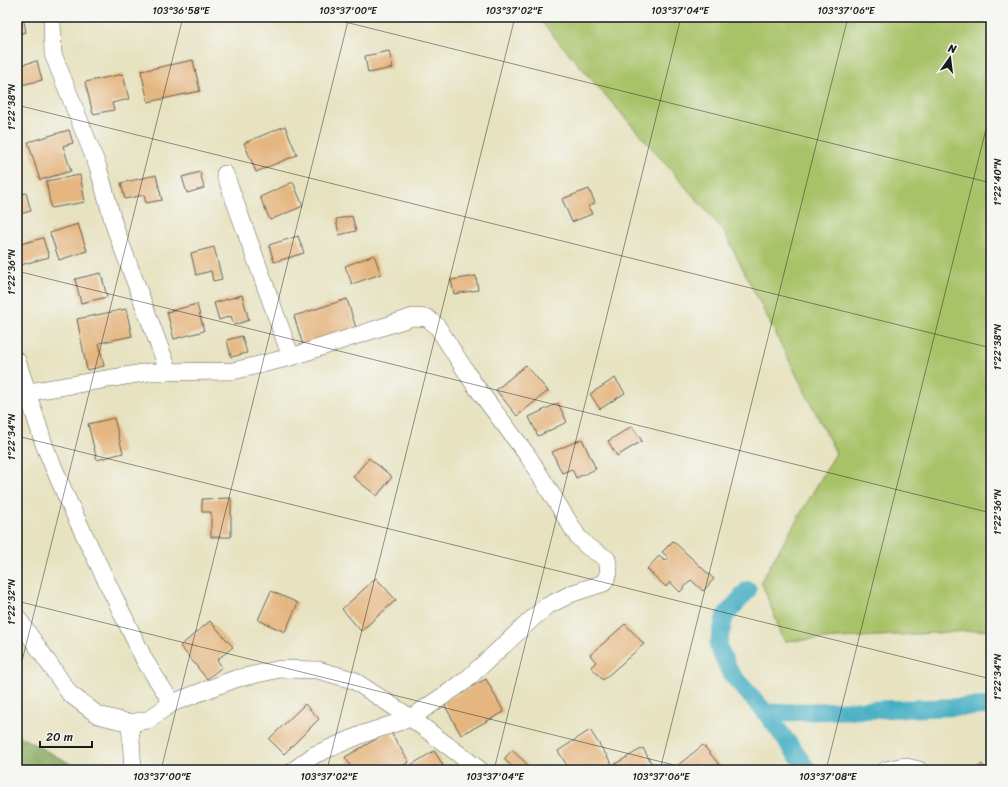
<svg xmlns="http://www.w3.org/2000/svg" width="1008" height="787" viewBox="0 0 1008 787" font-family="Sriracha,sans-serif">
<style>
.green{fill:#a8c268;stroke:#626f42}
.forest{fill:#86a85c;stroke:#51623c}
.lines{fill:none;stroke-linecap:round;stroke-linejoin:round}
.canal{stroke:#43adc2;stroke-width:18}
.building{fill:#e5b680}
.minor-casing{stroke:#636155;stroke-width:18}
.minor{stroke:#fff;stroke-width:17}
.ticks{fill:none;stroke:#1c1c1c;stroke-width:1;stroke-opacity:0.45}
.neatline{fill:none;stroke:#1c1c1c;stroke-width:1.5}
.ticks-label{font-size:10px;text-anchor:middle;fill:#1c1c1c}
</style>
<rect width="100%" height="100%" fill="#f6f6f2"/>
<filter id="ink" filterUnits="userSpaceOnUse"><feTurbulence type="fractalNoise" baseFrequency=".025" numOctaves="2"/><feDisplacementMap in="SourceGraphic" scale="8" xChannelSelector="R" yChannelSelector="G"/><feConvolveMatrix kernelMatrix="1 2 1 2 8 2 1 2 1" color-interpolation-filters="sRGB"/></filter>
<filter id="wash" filterUnits="userSpaceOnUse"><feTurbulence type="fractalNoise" baseFrequency=".012" numOctaves="4" result="noise"/><feDisplacementMap in="SourceGraphic" scale="16" xChannelSelector="R" yChannelSelector="G"/><feGaussianBlur stdDeviation="0.9" result="paint"/><feColorMatrix in="noise" values="0 0 0 0 0 0 0 0 0 0 0 0 0 0 0 0 0 1.4 0 .05"/><feComposite in="paint" operator="in"/></filter>
<g filter="url(#wash)">
<rect width="100%" height="100%" fill="#e7e2c0"/>
<path class="green" d="M537,17H991V630L784,641L761,581L836,453L723,230Z"/>
<path class="forest" d="M17,735L82,770H17Z"/>
<g class="lines">
<path class="canal" d="M748,590L725,616L718,646L731,674L766,713L808,770
M766,713L991,706"/>
</g>
<g id="blocks">
<path class="building" d="M17,17H23L26,32L17,34Z
M389,51L393,68L368,73L365,56Z
M193,60L200,91L148,102L141,71Z
M37,61L42,80L17,86V66Z
M123,74L129,99L112,103L114,110L93,114L85,82Z
M285,126L297,155L256,172L244,143Z
M69,130L73,143L63,146L71,171L40,180L28,142Z
M200,172L204,188L187,193L182,177Z
M80,175L85,202L51,208L46,181Z
M156,175L162,200L146,203L144,195L125,199L121,183Z
M293,182L303,206L270,220L260,197Z
M589,189L595,203L588,206L592,214L572,222L562,199Z
M26,193L31,211L17,215V195Z
M352,216L356,231L339,235L336,219Z
M78,224L87,251L59,260L50,233Z
M298,236L304,253L274,262L269,245Z
M43,238L49,257L17,266V245Z
M214,247L222,279L213,281L211,271L196,275L191,253Z
M374,255L381,274L352,284L345,266Z
M101,273L107,297L81,303L75,279Z
M476,276L478,290L454,294L451,280Z
M242,295L249,320L234,325L231,316L219,320L214,303Z
M347,299L356,328L303,345L294,316Z
M197,304L204,331L174,339L167,312Z
M126,309L132,336L99,343L104,366L87,370L77,319Z
M242,336L247,353L231,357L227,340Z
M526,365L548,391L517,416L496,390Z
M615,378L625,393L600,409L590,394Z
M558,403L567,422L538,436L529,417Z
M114,418L123,453L97,460L88,424Z
M632,426L642,441L617,456L608,441Z
M582,439L596,469L576,478L572,469L562,473L552,452Z
M369,458L392,477L377,496L353,477Z
M231,498V537H211V512H202V499Z
M673,541L714,579L703,591L691,580L680,592L670,582L666,587L647,569L659,556L665,561L669,558L662,552Z
M376,578L396,600L361,631L342,609Z
M271,591L298,603L285,632L258,620Z
M210,621L233,647L217,660L222,667L207,679L180,646Z
M625,624L644,644L603,680L591,667L596,662L590,655Z
M486,679L504,712L461,735L443,702Z
M305,704L319,719L284,754L269,739Z
M590,730L614,767L610,770H570L558,751Z
M390,731L409,762L395,770H353L345,757Z
M703,745L722,768L720,770H672Z
M643,748L655,770H619L615,764Z
M512,750L527,764L522,770H516L504,759Z
M434,751L443,765L435,770H414L411,765Z
M982,764L986,770H974Z
M344,766L345,770H332Z"/>
</g>
</g>
<g filter="url(#ink)">
<use href="#blocks" fill-opacity="0" stroke="#636155" stroke-width="1"/>
<g class="lines">
<defs>
<path id="minor" d="M52,17L53,54L98,167L115,228L169,372
M225,174L291,357
M17,360L45,447L69,503L145,661L172,703
M29,392L149,372L233,371L291,357L413,317L427,318L437,326L474,384L528,456L578,537L588,547L607,559L609,572L604,583L573,593L545,607L465,681L411,718L363,734L314,755L294,770
M17,617L70,694L98,715L130,723L148,720L172,703L235,679L280,669L318,670L353,680L411,718L480,770
M130,723L133,770
M886,770L903,766L919,770"/>
</defs>
<use href="#minor" class="minor-casing"/>
<use href="#minor" class="minor"/>
</g>
</g>
<path class="ticks" d="M325,17L991,183M988,17L991,18M17,105L991,348M17,271L991,513M17,436L991,679M17,601L694,770M17,681L183,17M17,766L32,770M161,770L349,17M327,770L515,17M494,770L681,17M660,770L848,17M826,770L991,109"/>
<rect width="1008" height="787" fill="none" stroke="#f6f6f2" stroke-width="44"/>
<g transform="translate(950 58) rotate(14)" stroke="#f6f6f2" stroke-width="3" paint-order="stroke">
<path d="M0-3L7 15L0 10L-7 15Z" fill="#1c1c1c"/>
<text y="-6" font-size="11" font-weight="bold" text-anchor="middle" fill="#1c1c1c">N</text>
</g>
<path d="M40 741v6h52v-6" fill="none" stroke="#1c1c1c" stroke-width="2"/>
<text x="46" y="741" font-size="12" fill="#1c1c1c" stroke="#f6f6f2" stroke-width="3" paint-order="stroke">20 m</text>
<rect x="22" y="22" width="964" height="743" class="neatline"/>
<g class="ticks-label">
<text x="181" y="14">103°36'58"E</text>
<text x="348" y="14">103°37'00"E</text>
<text x="514" y="14">103°37'02"E</text>
<text x="680" y="14">103°37'04"E</text>
<text x="846" y="14">103°37'06"E</text>
<text transform="translate(11 107) rotate(-90)" y="4">1°22'38"N</text>
<text transform="translate(997 182) rotate(-90)" y="4">1°22'40"N</text>
<text transform="translate(11 272) rotate(-90)" y="4">1°22'36"N</text>
<text transform="translate(997 347) rotate(-90)" y="4">1°22'38"N</text>
<text transform="translate(11 437) rotate(-90)" y="4">1°22'34"N</text>
<text transform="translate(997 512) rotate(-90)" y="4">1°22'36"N</text>
<text transform="translate(11 602) rotate(-90)" y="4">1°22'32"N</text>
<text transform="translate(997 677) rotate(-90)" y="4">1°22'34"N</text>
<text x="162" y="780">103°37'00"E</text>
<text x="329" y="780">103°37'02"E</text>
<text x="495" y="780">103°37'04"E</text>
<text x="661" y="780">103°37'06"E</text>
<text x="828" y="780">103°37'08"E</text>
</g>
</svg>
